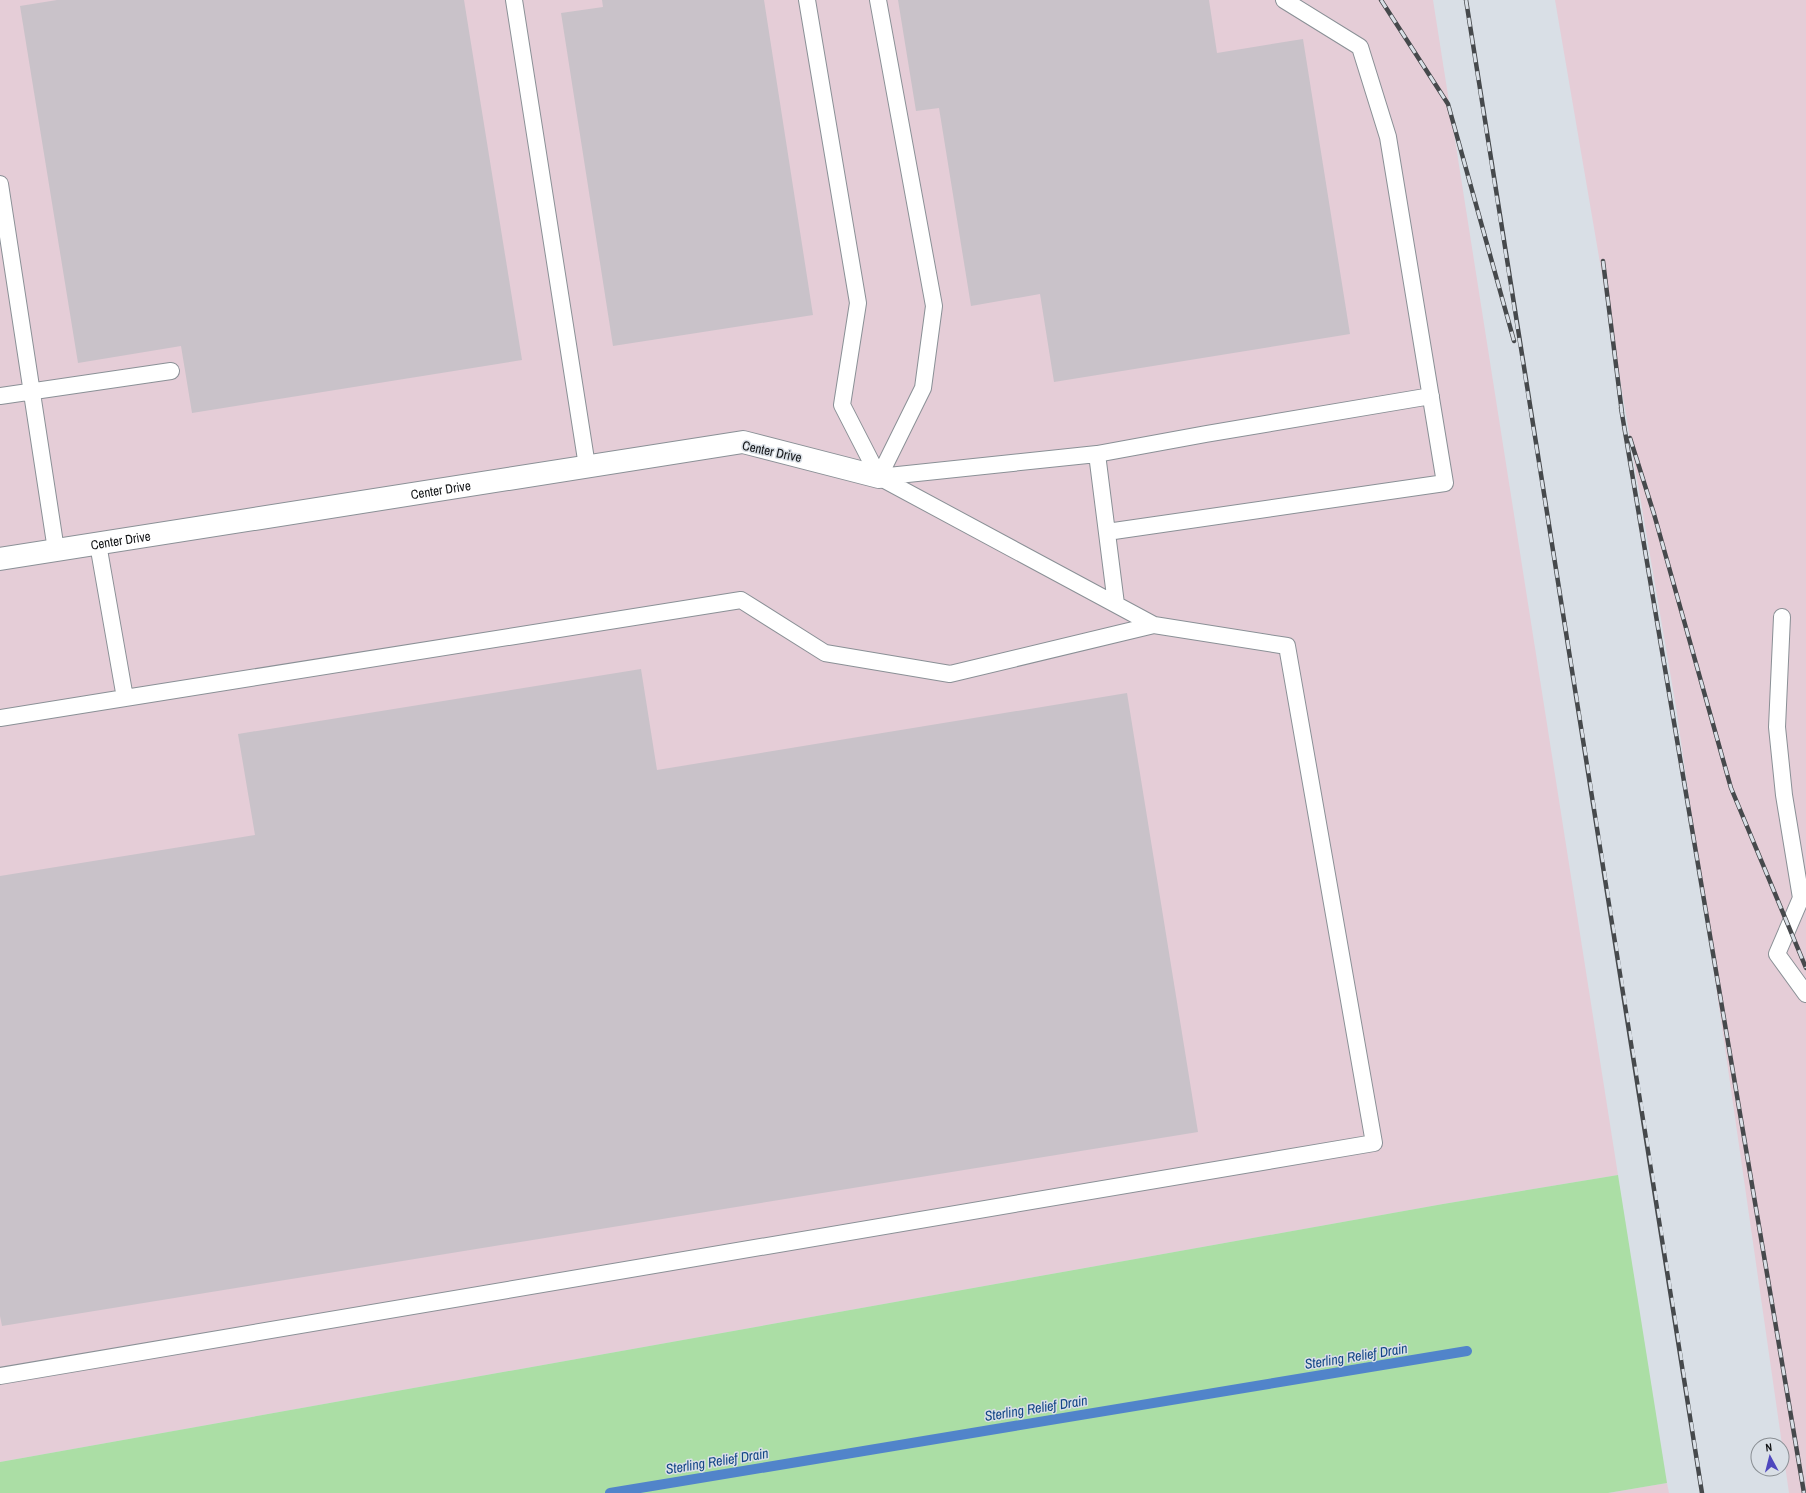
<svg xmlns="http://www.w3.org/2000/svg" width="1806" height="1493" viewBox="0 0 1806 1493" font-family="'Archivo Narrow',sans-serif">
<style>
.industrial{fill:#e5cdd7}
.green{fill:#abdea5}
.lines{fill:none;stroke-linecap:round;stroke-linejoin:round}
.stream{stroke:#5184ca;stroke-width:10}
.building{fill:#c9c2c9}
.lane-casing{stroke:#8a9096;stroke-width:18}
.street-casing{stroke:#8a9096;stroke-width:24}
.lane{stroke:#fff;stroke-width:16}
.street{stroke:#fff;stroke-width:22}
.rail-casing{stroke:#46494c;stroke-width:4.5}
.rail{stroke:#d9dfe6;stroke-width:3;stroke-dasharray:9;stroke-linecap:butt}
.labels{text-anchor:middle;stroke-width:3;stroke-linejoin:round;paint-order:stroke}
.street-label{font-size:13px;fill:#121416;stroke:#d9dfe6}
.water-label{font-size:14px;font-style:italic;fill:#134686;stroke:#d9dfe6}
</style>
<rect width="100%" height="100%" fill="#d9dfe6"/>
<path class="industrial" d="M0,0H1433L1618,1175L1443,1204L0,1462Z
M1555,0H1806V1493H1789L1676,707Z
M1667,1483L1669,1493H1608Z"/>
<path class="green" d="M1618,1175L1667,1483L1608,1493H0V1462L1443,1204Z"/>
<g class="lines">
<path class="stream" d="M610,1493L1467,1351"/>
</g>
<path class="building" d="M57,0H464L522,360L192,413L181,346L78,363L20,6Z
M602,0H764L813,315L613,346L561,13L603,7Z
M898,0H1209L1217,53L1303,39L1350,334L1054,382L1040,294L971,306L939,108L916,111Z
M641,669L657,770L1127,693L1198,1132L2,1326L0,1316V876L255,835L238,734Z"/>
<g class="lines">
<defs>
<path id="lane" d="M514,0L587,466
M807,0L858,303L842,405L879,477L1154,625
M878,0L934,306L923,388L879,477
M0,184L56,550
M0,396L171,371
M1097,454L1206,434L1431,396
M879,477L1097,454L1116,604
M1107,532L1445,483L1388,137L1360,47L1284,0
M1782,617L1777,727L1784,795L1801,898L1777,954L1806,994
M0,718L125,698
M0,1376L1374,1143L1287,646L1154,625L950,674L825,653L741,600L125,698L98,544"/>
<g id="street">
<path id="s1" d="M0,559L743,442L879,477"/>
</g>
</defs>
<use href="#lane" class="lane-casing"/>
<use href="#street" class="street-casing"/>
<use href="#lane" class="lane"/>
<use href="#street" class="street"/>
<defs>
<path id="rail" d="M1381,0L1448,104L1514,341
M1466,0C1543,498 1626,995 1702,1493
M1603,261L1622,413
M1621,408L1804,1493
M1630,438L1654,514L1731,788L1806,968"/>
</defs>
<use href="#rail" class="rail-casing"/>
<use href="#rail" class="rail"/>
</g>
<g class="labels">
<g class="street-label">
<text transform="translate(772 451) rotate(12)" y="5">Center Drive</text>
<text dy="5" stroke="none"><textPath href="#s1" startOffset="446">Center Drive</textPath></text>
<text dy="5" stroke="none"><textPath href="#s1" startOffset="122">Center Drive</textPath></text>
</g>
<g class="water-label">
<text transform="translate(1356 1356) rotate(-9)" y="5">Sterling Relief Drain</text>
<text transform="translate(1036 1408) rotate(-9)" y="5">Sterling Relief Drain</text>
<text transform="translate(717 1461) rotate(-9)" y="5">Sterling Relief Drain</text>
</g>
</g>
<g transform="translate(1770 1457) rotate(353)"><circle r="19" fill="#d9dfe6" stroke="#898e93"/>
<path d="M0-3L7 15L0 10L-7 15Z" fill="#4e47be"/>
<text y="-6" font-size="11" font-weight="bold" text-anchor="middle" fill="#121416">N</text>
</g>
</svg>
